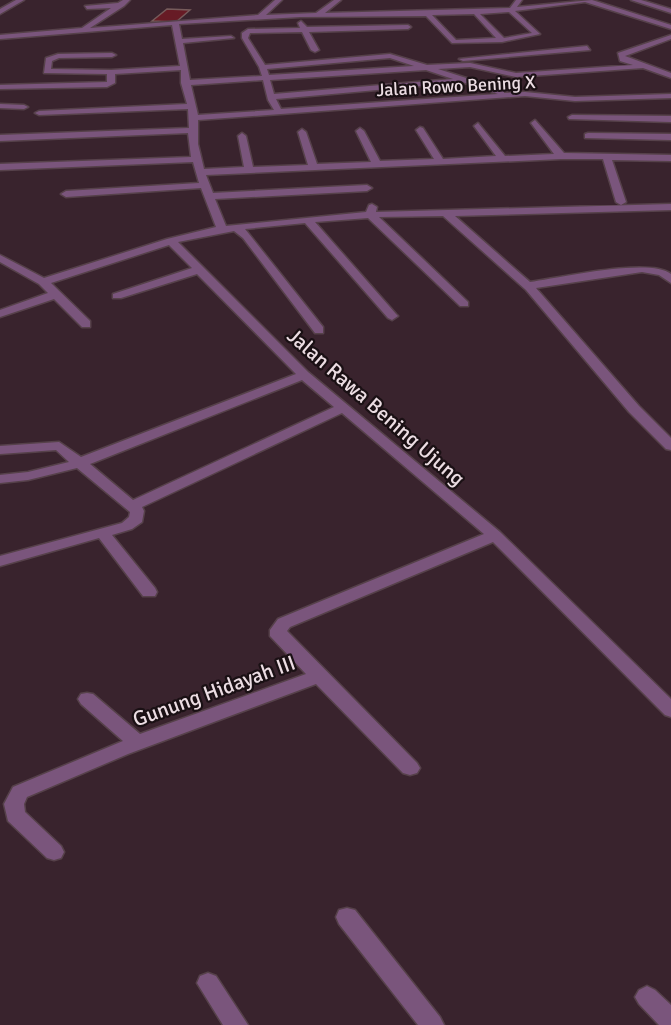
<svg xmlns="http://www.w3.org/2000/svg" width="671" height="1025" viewBox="0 0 671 1025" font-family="Signika,sans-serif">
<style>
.building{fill:#671b25;stroke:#765b5b;stroke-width:1.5}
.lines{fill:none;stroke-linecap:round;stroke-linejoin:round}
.minor-casing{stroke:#56414a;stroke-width:3}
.minor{fill:#7a557c;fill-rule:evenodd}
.labels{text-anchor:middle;stroke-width:4.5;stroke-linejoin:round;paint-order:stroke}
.far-street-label{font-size:18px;fill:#ecdde3;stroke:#1a1014}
.street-label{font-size:21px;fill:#ecdde3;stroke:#1a1014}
</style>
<rect width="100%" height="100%" fill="#39232d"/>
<path class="building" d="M167,9L190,10L176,22L152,21Z"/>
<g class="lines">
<defs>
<path id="minor" d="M16,0H24L0,14V9Z
M123,0H130L124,6L90,28L258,15L275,0H282L266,15L316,13L334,0H341L325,13L510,8L516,0H522L517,7L592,0L671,25V29L585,2L515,11L540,34L502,42L452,43L426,16L300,17L179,24L182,39L231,36L234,38L183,43L190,80L262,76L259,67L242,38V33L248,29L300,28L298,23L301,21L307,27L408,25L411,27L408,29L309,32L319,50L315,52L311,50L302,32L250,33L248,38L265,65L390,54L427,65L470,63L516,73L633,65L620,61L618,53L671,35V39L625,56L671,73V78L643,68L516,77L470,67L438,69L504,90V93L525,92L575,97L671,94V98L575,101L525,96L198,120V144L204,169L244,167L238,136L242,133L246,136L253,167L308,165L298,132L302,129L306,132L317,164L371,162L356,131L360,128L364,131L380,161L434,159L416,130L420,127L423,128L443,159L496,156L474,126L478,123L505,156L554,154L531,123L535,120L564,153L671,155V161L612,160L626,202L621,205L616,202L603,159H561L206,175L213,193L367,185L372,188L367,191L215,199L226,226L366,212L369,205L372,204L377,207L376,212L671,204V210L455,216L530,282C558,278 651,257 671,274V283L659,275L642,272L536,288L639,406L671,438V450L666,449L629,412L526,290L443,216L379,217L468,302V306H460L368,218L315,222L396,314L398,316L392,320L388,318L305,223L245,229L323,327V333H315L243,238L234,231L178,242L308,372L500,532L671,699V717L665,715L493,542L290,627L287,631L417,763L420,768L417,773L410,775L403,773L316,684L128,754L27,797L24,804L25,812L61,846L64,852L61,858L54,860L47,858L8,821L4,804L13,787L123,741L81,704L78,699L81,694L87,693L93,694L140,734L306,674L270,636V630L278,619L484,534L342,413L142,507L144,511L142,522L132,529L112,535L155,588L157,592L155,596H143L99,538L0,566V556L122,523L129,517L130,512L77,468L28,480L0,483V475L28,472L69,462L56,450L0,454V446L59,442L81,457L296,374L197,274L121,298H113V294L192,268L169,245L51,283L90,321V327H82L54,299L0,317V310L48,293L39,284L0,262V255L44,278L167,239L216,227L201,188L66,197L61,194L66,191L199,183L193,162L0,170V164L191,157L188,133L0,141V135L189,128L188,109L39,115L35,113L39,111L187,104L181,83V70L115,74V83L107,87L0,89V85L107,82V74L44,73L46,58L58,54L112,53L116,55L112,57L59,58L52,61L51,69L111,70L180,66L172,25L0,39V35L82,28L111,8L87,9L85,6L118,3ZM508,12H509L532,33L504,38L480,14ZM474,14L496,38L456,40L432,15ZM390,58L414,66L269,75L267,69ZM426,70L453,79L274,94L270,80ZM263,80L268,100L274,110L198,115L191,85ZM459,81L498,94L281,109L276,99L455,83ZM302,380L334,407L133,500L90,464Z
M631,0H641L671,9V13Z
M587,46L590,50L463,61L459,59Z
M0,104L24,105L28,107L24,109L0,108Z
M572,115L671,116V122L569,119L568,117Z
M588,133L671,134V140L585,138V134Z
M347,908L355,910L440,1017L444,1025H418L339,924L336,917L339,910Z
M208,973L216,976L248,1025H223L197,983L200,976Z
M647,986L655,990L671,1005V1025H659L639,1004L635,997L639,990Z"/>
</defs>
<use href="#minor" class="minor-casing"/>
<use href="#minor" class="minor"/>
</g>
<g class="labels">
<g class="far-street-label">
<text transform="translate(456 86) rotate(-3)" y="6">Jalan Rowo Bening X</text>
</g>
<g class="street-label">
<text transform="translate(376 407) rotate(41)" y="7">Jalan Rawa Bening Ujung</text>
<text transform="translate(214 691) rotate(-20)" y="7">Gunung Hidayah III</text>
</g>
</g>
</svg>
